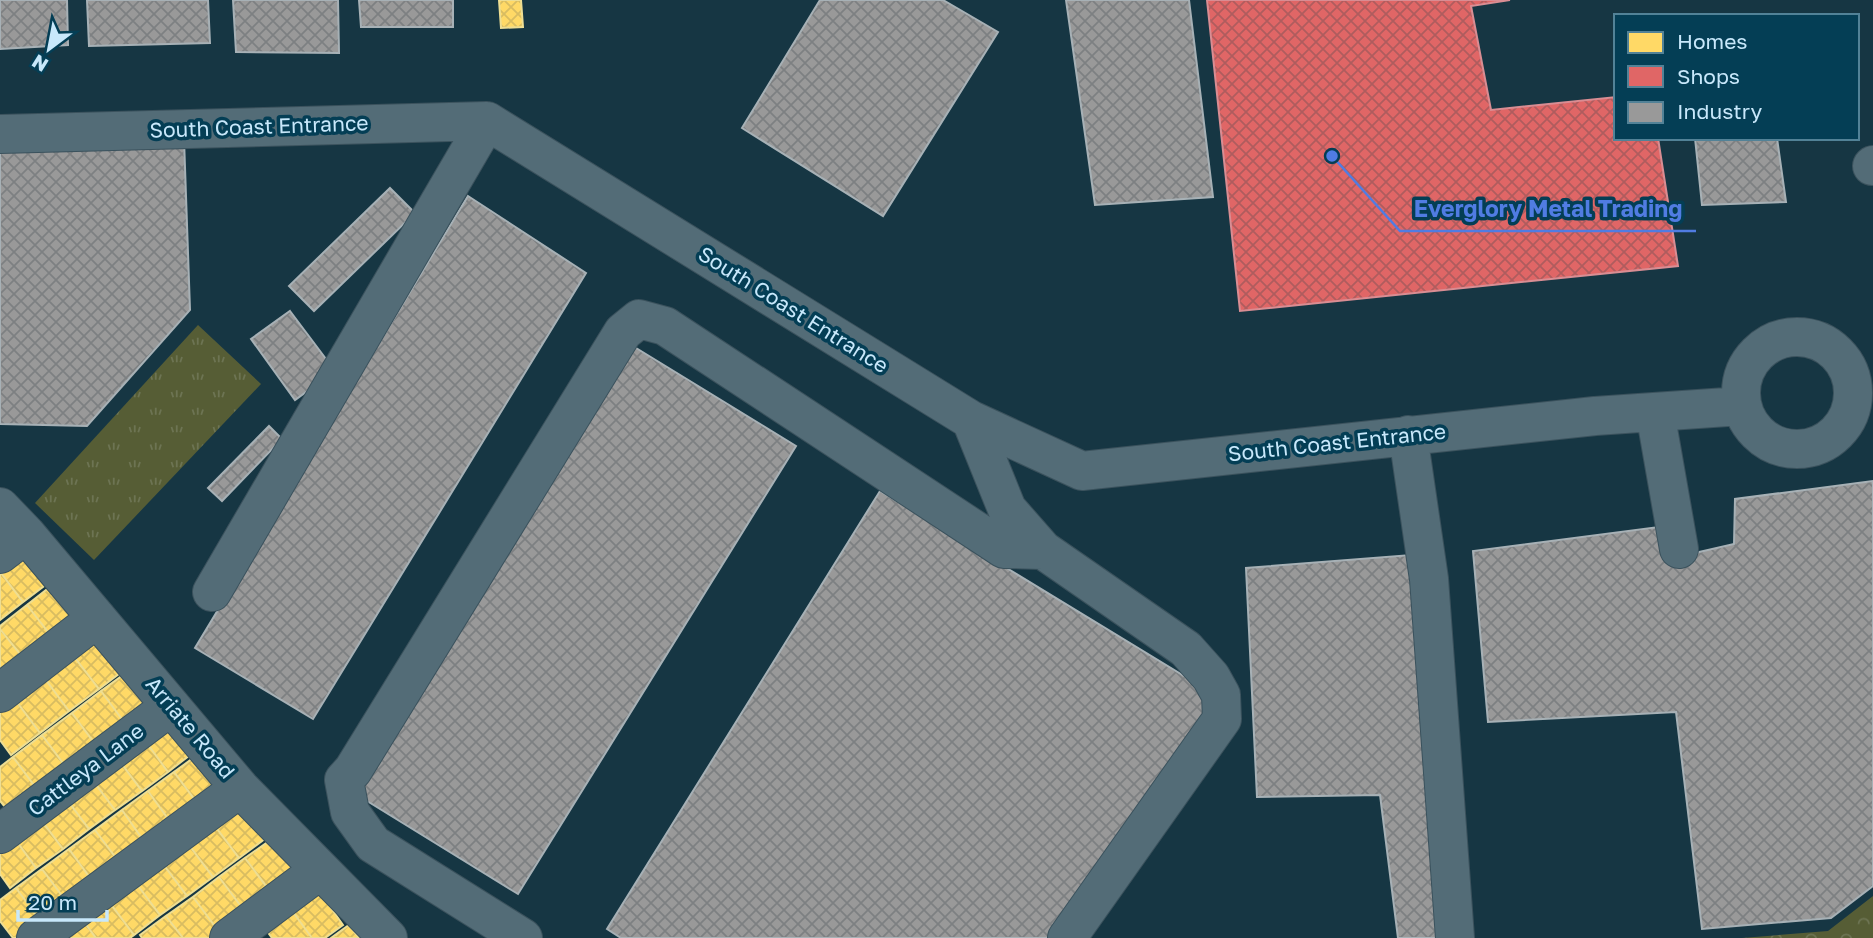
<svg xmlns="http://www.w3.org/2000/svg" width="1873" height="938" viewBox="0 0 1873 938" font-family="'Golos Text',sans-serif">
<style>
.grass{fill:url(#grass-tufts)}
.forest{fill:url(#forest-crowns)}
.homes{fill:url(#homes-cross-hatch);stroke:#eede93;stroke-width:2}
.shops{fill:url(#shops-cross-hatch);stroke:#d98d93;stroke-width:2}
.industry{fill:url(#industry-cross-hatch);stroke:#a7b1b6;stroke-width:2}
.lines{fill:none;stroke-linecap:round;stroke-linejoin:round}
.minor-casing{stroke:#3b525d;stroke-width:40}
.minor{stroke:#536c77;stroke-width:38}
.labels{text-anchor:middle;stroke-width:7;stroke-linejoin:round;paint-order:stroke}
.street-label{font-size:21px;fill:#c8e8fb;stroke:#043e55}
.leader{fill:none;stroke:#507ce2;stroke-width:2.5}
.callout-dot{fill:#507ce2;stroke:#043e55;stroke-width:2.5}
.callout-label{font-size:23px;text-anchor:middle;font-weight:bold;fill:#507ce2;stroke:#043e55;stroke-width:7;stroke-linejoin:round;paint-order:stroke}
</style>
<defs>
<pattern id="grass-tufts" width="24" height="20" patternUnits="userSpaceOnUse" patternTransform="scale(1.75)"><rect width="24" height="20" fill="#565d35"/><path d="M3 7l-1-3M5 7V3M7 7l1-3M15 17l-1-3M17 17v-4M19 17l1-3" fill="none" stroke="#6d7453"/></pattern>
<pattern id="forest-crowns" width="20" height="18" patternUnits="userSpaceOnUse" patternTransform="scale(1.75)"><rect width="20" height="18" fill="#565d35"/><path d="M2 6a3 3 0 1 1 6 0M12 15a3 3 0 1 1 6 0" fill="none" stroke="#6d7453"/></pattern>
<pattern id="homes-cross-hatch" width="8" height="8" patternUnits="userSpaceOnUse" patternTransform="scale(1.75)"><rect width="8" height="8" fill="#ffd966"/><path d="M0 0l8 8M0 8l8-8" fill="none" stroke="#d8bc61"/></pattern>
<pattern id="shops-cross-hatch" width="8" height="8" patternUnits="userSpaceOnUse" patternTransform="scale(1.75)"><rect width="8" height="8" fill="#e06666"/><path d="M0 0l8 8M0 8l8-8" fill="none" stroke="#af5c5e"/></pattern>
<pattern id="industry-cross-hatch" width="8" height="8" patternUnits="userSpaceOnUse" patternTransform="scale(1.75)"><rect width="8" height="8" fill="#999"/><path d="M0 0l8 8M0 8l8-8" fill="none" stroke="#7d8082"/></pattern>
</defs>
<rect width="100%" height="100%" fill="#163643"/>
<path class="grass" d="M198,325L261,384L94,560L35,503Z"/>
<path class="forest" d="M1873,896V938H1742L1828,931Z"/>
<path class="homes" d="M499,0H521L523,27L501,28Z
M29,552L52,580L23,602L1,573Z
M1,573L23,602L0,620V575Z
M55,583L80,615L52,637L27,605Z
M27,605L52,637L24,659L0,629V626Z
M99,628L128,667L99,689L69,650Z
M0,629L24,659L0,677Z
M69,650L99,689L69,711L40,672Z
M130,670L159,708L130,730L101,691Z
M40,672L69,711L40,733L11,694Z
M101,691L130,730L101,752L72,713Z
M11,694L40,733L11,755L0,740V702Z
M72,713L101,752L71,774L42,735Z
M167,716L194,752L168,772L141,735Z
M42,735L71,774L42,796L13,757Z
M141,735L168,772L142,791L115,755Z
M200,753L227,789L201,808L174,772Z
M115,755L142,791L115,810L88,774Z
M13,757L42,796L13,817L0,801V767Z
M174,772L201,808L174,827L148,791Z
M88,774L115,810L89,829L62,793Z
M148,791L174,827L148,847L122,810Z
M62,793L89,829L63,849L36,813Z
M239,802L266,838L239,858L212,822Z
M122,810L148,847L122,866L95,830Z
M36,813L63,849L36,868L10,832Z
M212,822L239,858L213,877L186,841Z
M95,830L122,866L96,886L69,849Z
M10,832L36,868L10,888L0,874V839Z
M272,839L299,875L272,894L245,858Z
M186,841L213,877L187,896L160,860Z
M69,849L96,886L69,905L42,869Z
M245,858L272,894L246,913L219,877Z
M160,860L187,896L160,915L133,879Z
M42,869L69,905L43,924L16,888Z
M219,877L246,913L220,933L193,897Z
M133,879L160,915L134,935L107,899Z
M16,888L43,924L24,938H13L0,921V900Z
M317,888L343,925L325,938H312L290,908Z
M193,897L220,933L213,938H183L166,916Z
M107,899L134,935L130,938H96L81,918Z
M290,908L312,938H272L264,927Z
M166,916L183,938H142L140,935Z
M81,918L96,938H55Z
M349,925L359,938H331Z"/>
<path class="shops" d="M1207,0H1510L1471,6L1491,110L1616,97V138H1658L1678,266L1240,311Z"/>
<path class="industry" d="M0,0H67L68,45L0,49Z
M87,0H208L210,43L89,46Z
M233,0H338L339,53L236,52Z
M359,0H453V27H361Z
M820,0H943L998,32L883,216L742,128Z
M1066,0H1189L1213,197L1095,205Z
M1695,138H1777L1786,202L1702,205Z
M184,139L190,310L87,426L0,424V148Z
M390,188L415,213L314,311L289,286Z
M468,196L586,273L313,719L195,648Z
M290,311L335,371L295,400L251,339Z
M623,340L796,446L518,894L346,788Z
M269,426L282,439L222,501L208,488Z
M1873,481V886L1831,918L1702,929L1676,712L1488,722L1473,551L1666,526L1673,558L1734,544L1735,499Z
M880,491L1217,696L1056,938H621L607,929Z
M1411,555L1446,938H1398L1380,795L1257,797L1246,568Z"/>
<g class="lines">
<defs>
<path id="minor" d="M0,134L487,121L971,420L1082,471L1595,416L1742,406
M1872,166L1873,165
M1741 393a56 56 0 1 1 112 0a56 56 0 1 1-112 0Z
M1655,412L1679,549
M971,420L1007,509L1043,550L1186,649L1211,677L1221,695L1222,719L1067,938
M1408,435L1429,579L1455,938
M0,507L26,534L240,788L388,938
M0,554L26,534
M212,592L487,121
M0,693L97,618
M0,834L171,706
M36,938L240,788
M229,938L320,870
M523,938L373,844L350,812L344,780L353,770L623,332L639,319L665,326L1004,549L1043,550"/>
</defs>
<use href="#minor" class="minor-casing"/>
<use href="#minor" class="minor"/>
</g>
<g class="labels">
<g class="street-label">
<text transform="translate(259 127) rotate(-2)" y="7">South Coast Entrance</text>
<text transform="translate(793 310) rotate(32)" y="7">South Coast Entrance</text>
<text transform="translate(1337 443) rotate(-6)" y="7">South Coast Entrance</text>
<text transform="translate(190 728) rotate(50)" y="7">Arriate Road</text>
<text transform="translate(86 770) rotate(-37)" y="7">Cattleya Lane</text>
</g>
</g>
<path class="leader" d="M1332 156L1400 231H1696"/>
<circle class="callout-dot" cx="1332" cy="156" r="7"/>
<g class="callout-label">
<text x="1548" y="217">Everglory Metal Trading</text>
</g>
<rect x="1614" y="14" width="245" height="126" fill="#043e55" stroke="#528297" stroke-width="2"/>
<rect x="1628" y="32" width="35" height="21" fill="#ffd966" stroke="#528297" stroke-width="2"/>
<text x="1677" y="49" font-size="21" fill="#c8e8fb">Homes</text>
<rect x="1628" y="66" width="35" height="21" fill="#e06666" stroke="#528297" stroke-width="2"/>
<text x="1677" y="84" font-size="21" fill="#c8e8fb">Shops</text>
<rect x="1628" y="102" width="35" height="21" fill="#999999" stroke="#528297" stroke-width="2"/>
<text x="1677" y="119" font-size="21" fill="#c8e8fb">Industry</text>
<g transform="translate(49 49) rotate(212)" stroke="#043e55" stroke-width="5" paint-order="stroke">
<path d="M0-5L12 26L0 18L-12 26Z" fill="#c8e8fb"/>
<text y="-10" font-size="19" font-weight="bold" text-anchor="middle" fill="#c8e8fb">N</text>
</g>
<path d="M18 910v10h89v-10" fill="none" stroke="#c8e8fb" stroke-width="3.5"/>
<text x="28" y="910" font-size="21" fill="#c8e8fb" stroke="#043e55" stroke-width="5" paint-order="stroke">20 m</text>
</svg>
